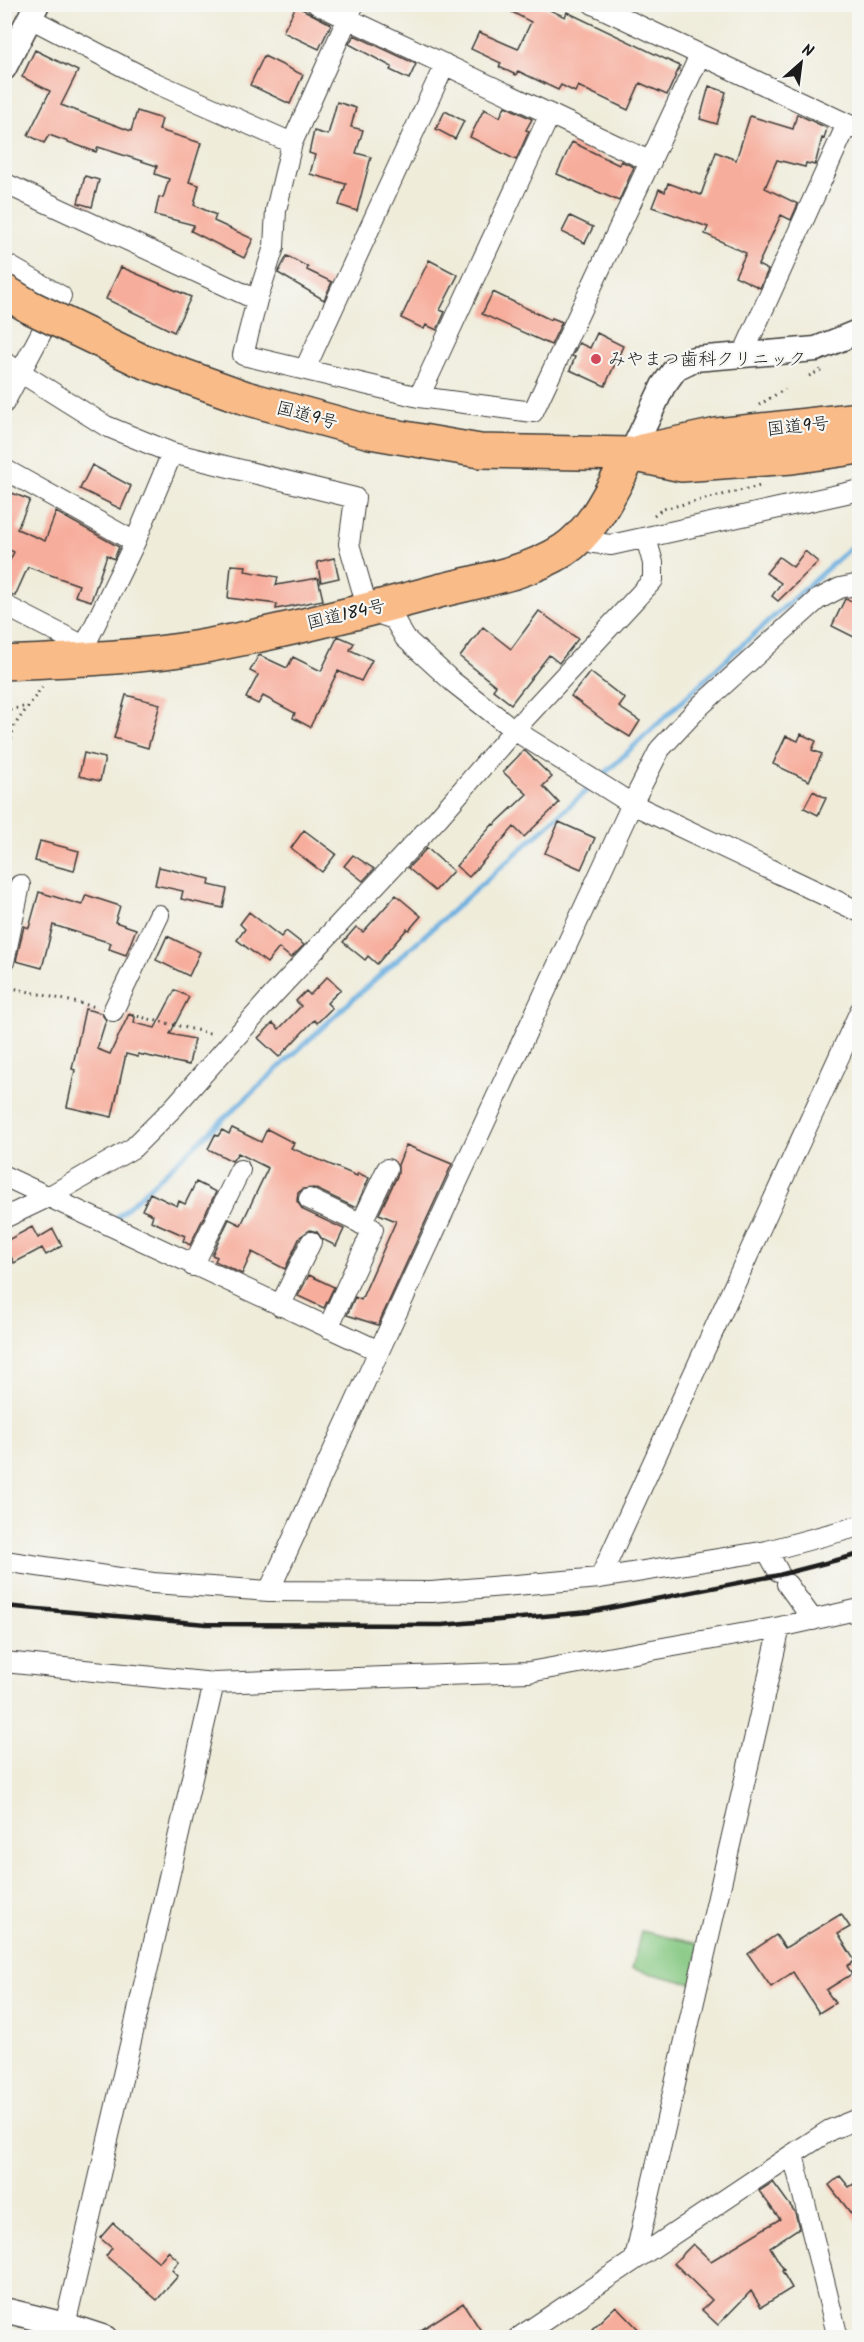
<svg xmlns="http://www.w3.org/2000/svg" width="864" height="2342" viewBox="0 0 864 2342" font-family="Kalam,'Klee One',sans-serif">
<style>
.green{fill:#84c881;stroke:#50724e;stroke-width:1.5}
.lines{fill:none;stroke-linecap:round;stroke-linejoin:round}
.stream{stroke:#6aafe0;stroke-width:5}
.building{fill:#f7ad9c}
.minor-casing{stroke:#3c3b38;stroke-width:22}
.tertiary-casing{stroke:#3c3b38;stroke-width:27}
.trunk-casing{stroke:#3c3b38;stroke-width:36}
.path{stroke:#3c3b38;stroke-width:3;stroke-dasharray:1.5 4.5;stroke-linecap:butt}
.minor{stroke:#fff;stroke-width:20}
.tertiary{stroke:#fff;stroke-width:24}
.trunk{stroke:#f9bc89;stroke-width:33}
.rail{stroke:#1c1c1c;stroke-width:4.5}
.trunk-bridge-casing{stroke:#3c3b38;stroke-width:36;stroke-linecap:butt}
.trunk-bridge{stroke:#f9bc89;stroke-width:33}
.poi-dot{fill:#d1495b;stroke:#f6f6f2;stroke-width:2}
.labels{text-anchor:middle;stroke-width:4.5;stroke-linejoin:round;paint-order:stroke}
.poi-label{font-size:18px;fill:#1c1c1c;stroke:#f6f6f2;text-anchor:start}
.street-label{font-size:18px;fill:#1c1c1c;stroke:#f6f6f2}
</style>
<rect width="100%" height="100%" fill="#f6f6f2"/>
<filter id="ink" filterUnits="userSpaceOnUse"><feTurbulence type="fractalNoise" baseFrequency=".0167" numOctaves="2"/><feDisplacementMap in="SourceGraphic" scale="12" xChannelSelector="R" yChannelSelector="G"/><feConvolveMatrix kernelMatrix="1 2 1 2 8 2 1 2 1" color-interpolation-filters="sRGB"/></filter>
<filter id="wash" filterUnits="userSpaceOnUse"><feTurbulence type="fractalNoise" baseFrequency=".008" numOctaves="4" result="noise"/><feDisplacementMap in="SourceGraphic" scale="24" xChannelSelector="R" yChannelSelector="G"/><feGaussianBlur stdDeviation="1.35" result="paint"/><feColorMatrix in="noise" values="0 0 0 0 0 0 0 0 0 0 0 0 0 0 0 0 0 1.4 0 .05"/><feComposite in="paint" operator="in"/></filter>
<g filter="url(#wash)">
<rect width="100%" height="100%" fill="#efecda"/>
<path class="green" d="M641,1931L699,1944L693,1984L632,1969Z"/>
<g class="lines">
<path class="stream" d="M600,778L731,655L860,539
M112,1219L114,1220L352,1000L594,784"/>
</g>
<g id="blocks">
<path class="building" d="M497,4L539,5L565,17L567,12L680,66L667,95L640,83L628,110L578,86L575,92L561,85L558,90L518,71L516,75L499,67L501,63L471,49L479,32L518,49L531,22Z
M296,6L331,24L319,49L283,32Z
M354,35L416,64L409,79L390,70L392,67L349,44Z
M35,50L78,71L61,105L131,131L137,111L162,119L159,130L201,143L189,182L199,185L194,205L216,215L214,221L253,239L244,258L191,231L194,225L155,215L159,197L163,198L169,179L155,174L157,166L98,147L96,152L49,135L44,143L28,135L50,91L22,77Z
M264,56L303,75L290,104L250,85Z
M709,86L726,92L717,124L700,119Z
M337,102L356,108L351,127L363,130L356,153L371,157L357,211L339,205L346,184L310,174L315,155L309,153L314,131L328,135Z
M505,106L532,119L526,130L529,131L516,160L470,137L484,109L500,117Z
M445,111L464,121L455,139L436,129Z
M797,114L827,128L824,139L822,138L815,165L806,163L805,167L777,160L765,188L798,204L791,220L781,215L758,265L768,270L760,288L735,276L746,253L705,234L708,227L652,207L659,189L665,192L668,183L701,195L716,152L736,160L750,116L793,129Z
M572,142L619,165L621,161L634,167L619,201L557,174Z
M85,176L99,180L92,207L78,203Z
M570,216L593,227L585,243L562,232Z
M287,256L308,267L307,270L332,282L324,300L278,273Z
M429,260L458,275L440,310L445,312L437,330L426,325L424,329L401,318Z
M121,267L191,297L174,332L106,299Z
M493,292L551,320L552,318L562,322L551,345L482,314Z
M597,333L623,346L605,386L570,370L575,357L572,356L579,343L590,348Z
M92,465L131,486L121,509L80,489Z
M12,493L30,500L17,529L45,541L56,512L119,547L114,559L107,555L91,601L75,596L79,585L28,567L15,596L4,591V572L14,552L8,549L4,557V509Z
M805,551L818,562L778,601L772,596L781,583L766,573L779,557L793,567Z
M334,558L339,578L321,582L317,562Z
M231,565L246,566L245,571L278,577L276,585L318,578L323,600L276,609L277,604L228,598Z
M845,599L860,604V640L832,626Z
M539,611L578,639L559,663L549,655L511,704L493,690L496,686L460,657L483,627L511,649Z
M338,636L354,643L350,650L372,660L361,681L338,671L310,727L293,718L295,713L263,696L258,704L246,698L258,675L250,671L259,655L287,668L293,657L321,671Z
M590,672L625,699L619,707L640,721L630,737L607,723L571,696Z
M126,695L160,704L148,748L114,738Z
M801,734L816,741L812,750L822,754L809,781L773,764L786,736L798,741Z
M524,750L552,777L543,786L559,803L524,837L514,827L469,877L456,866L493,824L494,825L527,794L503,772Z
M84,753L105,758L100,781L79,776Z
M813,791L826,798L818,815L804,808Z
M559,822L595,838L581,869L545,853Z
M304,830L336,854L322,872L291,848Z
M40,841L79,851L74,871L35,861Z
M427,848L453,871L435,891L408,868Z
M353,855L374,869L363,881L344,866Z
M159,867L210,879L209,885L227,889L223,908L181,899L183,891L155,885Z
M39,892L82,905L86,895L120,906L115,922L136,929L126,955L109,949L111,943L53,925L42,968L16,961L24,926L29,928Z
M396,895L421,916L409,930L407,929L377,964L368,956L365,960L343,942L356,927L363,932Z
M249,912L281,937L286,931L304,945L291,958L279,948L267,963L237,940L245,929L240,924Z
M167,936L200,952L189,976L156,960Z
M327,977L341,989L327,1003L332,1008L317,1023L314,1020L279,1057L258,1038L273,1023L279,1029L301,1006L296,1001L306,991L310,995Z
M175,990L189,997L170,1034L194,1039L189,1065L138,1054V1057L126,1054L112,1117L67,1107L75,1070L72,1069L85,1009L101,1013L106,1020L97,1049L110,1054L129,1014L135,1017L134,1023L155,1028Z
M232,1128L261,1142L267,1129L294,1143L291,1148L357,1176L358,1173L369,1178L357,1205L354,1207L314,1188L303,1189L298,1193L297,1201L303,1210L344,1229L336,1246L322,1239L317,1232L310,1230L300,1237L285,1269L252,1252L242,1274L215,1261L217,1257L212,1255L229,1219L241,1225L268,1168L238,1153L232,1161L208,1149L215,1135L218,1136L222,1130L229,1134Z
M406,1145L452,1164L378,1325L347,1315L355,1297L361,1300L396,1221L379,1214L398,1174V1165Z
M196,1182L216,1192L190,1245L183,1241L185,1236L151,1221L153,1215L142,1210L150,1193L177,1206L179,1201L185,1204Z
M32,1227L38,1238L53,1229L62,1246L46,1255L42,1248L14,1263L4,1242Z
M309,1275L334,1287L324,1308L298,1296Z
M841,1914L850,1927L838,1934L855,1961L847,1966L852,1974L826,1990L835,2003L819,2013L793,1972L771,1987L748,1954L776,1935L785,1948Z
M840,2176L849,2187L860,2180V2225L829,2185Z
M773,2182L795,2212L799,2228L770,2247L784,2270L782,2271L792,2288L761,2307L751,2291L718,2325L702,2310L712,2300L674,2263L693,2244L711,2261L780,2219L759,2191Z
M113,2223L159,2262L168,2251L179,2261L172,2270L178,2276L157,2300L106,2256L112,2248L100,2238Z
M463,2303L485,2337H410Z
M616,2306L646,2337H601L592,2329Z"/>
</g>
</g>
<g filter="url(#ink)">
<use href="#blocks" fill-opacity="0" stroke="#3c3b38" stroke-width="1.5"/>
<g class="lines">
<defs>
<path id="minor" d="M317,4L651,162
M354,4L292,143L276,210L274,247L257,300L243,355L419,397L533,412L700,55
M593,4L860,130
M30,18L151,81L292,143
M4,183L257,300
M4,263L61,296L4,403
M743,354L847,124
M4,362L106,426L172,453L355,498L349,544L368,610L394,619L405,638L453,682L514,730L632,804L860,912
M305,369L445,64
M419,397L550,114
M4,469L135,542
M581,536L594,543L611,545L860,490
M4,605L84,646
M78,660L135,542L172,453
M4,962L20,885
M113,1011L159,915
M4,1176L379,1351L269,1591
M309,1199L373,1229L328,1328
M4,1218L48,1197L133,1148L174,1107L273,995L438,818L514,730L653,580V563L646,538
M361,1224L387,1169
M193,1266L240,1170
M280,1306L311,1242
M379,1351L632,804L660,749L700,706L817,600L840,588L860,584
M767,1551L778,1571
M4,1561L153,1583L269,1591L431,1592L600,1578L767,1551L860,1526
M600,1578L860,1011
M787,1584L813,1620
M4,1662L214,1683L529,1672L780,1627L860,1609
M793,2154L838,2338
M635,2258L780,1627
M62,2338L214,1683
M518,2338L793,2154L830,2130L860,2118"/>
<path id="tertiary" d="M4,68L37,4
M631,454L663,386L676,368L694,359L816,349L860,331
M4,2310L65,2325L105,2338"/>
<path id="trunk" d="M140,360L246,398L370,432L480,451L631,454L681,465L792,457L860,447
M642,451L717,435L860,419
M4,663C69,660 135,658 200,647C278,633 357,613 435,592C477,581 527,574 564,550C596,529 613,486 631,454"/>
</defs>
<use href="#minor" class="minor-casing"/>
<use href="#tertiary" class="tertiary-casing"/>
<use href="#trunk" class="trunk-casing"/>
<path class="path" d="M809,376L821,370
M759,405L785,389
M654,515L663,509L760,486
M4,711L27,706
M4,768L14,726L43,686
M4,986L96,1007
M132,1015L213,1034"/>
<use href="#minor" class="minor"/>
<use href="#tertiary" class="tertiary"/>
<use href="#trunk" class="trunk"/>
<path class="rail" d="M4,1606L206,1624L442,1625L589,1612L779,1575L860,1554"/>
<defs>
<path id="trunk-bridge" d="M4,291L30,307L140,360"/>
</defs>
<use href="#trunk-bridge" class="trunk-bridge-casing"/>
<use href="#trunk-bridge" class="trunk-bridge"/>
</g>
</g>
<circle class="poi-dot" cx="596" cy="359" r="6"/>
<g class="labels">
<g class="poi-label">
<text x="608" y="365">みやまつ歯科クリニック</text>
</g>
<g class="street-label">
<text transform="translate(307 415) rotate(15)" y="6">国道9号</text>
<text transform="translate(798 426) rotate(-6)" y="6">国道9号</text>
<text transform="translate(346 614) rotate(-13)" y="6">国道184号</text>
</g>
</g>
<rect width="864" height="2342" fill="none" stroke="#f6f6f2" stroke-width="24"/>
<g transform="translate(801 63) rotate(28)" stroke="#f6f6f2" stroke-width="4.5" paint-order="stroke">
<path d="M0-4.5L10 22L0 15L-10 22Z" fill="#1c1c1c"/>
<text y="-9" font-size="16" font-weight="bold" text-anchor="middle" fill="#1c1c1c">N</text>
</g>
</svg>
